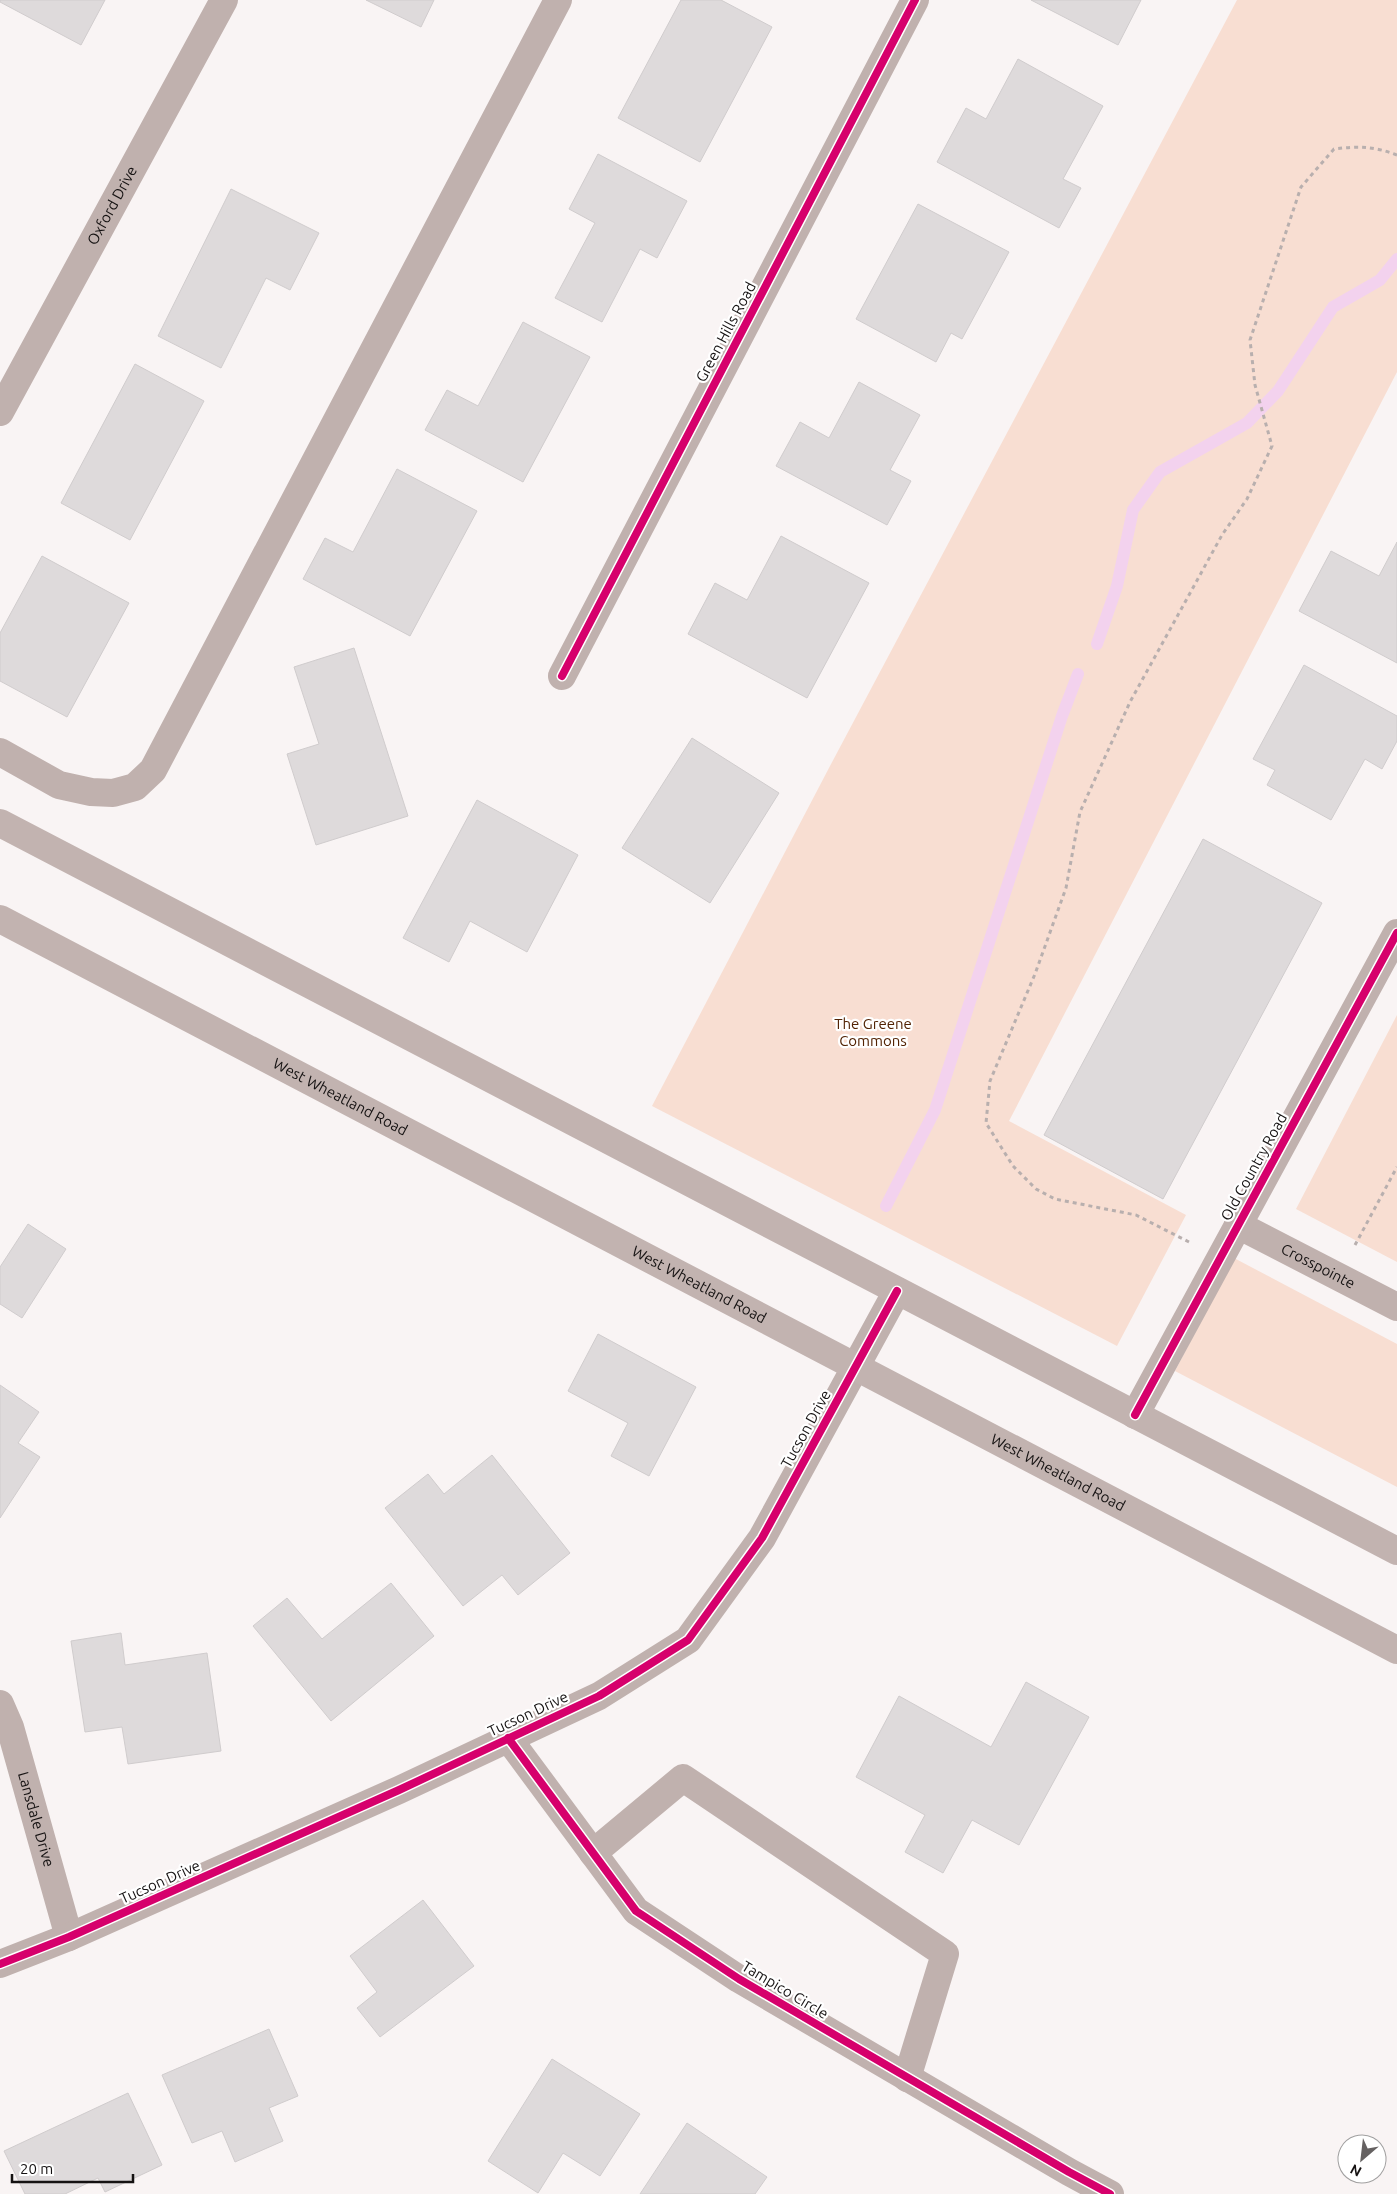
<svg xmlns="http://www.w3.org/2000/svg" width="1397" height="2194" viewBox="0 0 1397 2194" font-family="Ubuntu,sans-serif">
<style>
.green{fill:#f8ded2}
.lines{fill:none;stroke-linecap:round;stroke-linejoin:round}
.stream{stroke:#f3d2ee;stroke-width:12}
.building{fill:#dedadb;stroke:#d0cccd}
.path{stroke:#b8afae;stroke-width:3;stroke-dasharray:4 4;stroke-linecap:butt}
.minor{stroke:#c0b1ae;stroke-width:28}
.major{stroke:#c2b3b0;stroke-width:28}
.cycleway-casing{stroke:#fff;stroke-width:11}
.cycleway{stroke:#d6006c;stroke-width:8}
.labels{text-anchor:middle;stroke-width:4.5;stroke-linejoin:round;paint-order:stroke}
.street-label{font-size:15px;fill:#151212;stroke:#fff}
.park-label{font-size:15px;fill:#522304;stroke:#fff}
</style>
<rect width="100%" height="100%" fill="#f9f4f4"/>
<path class="green" d="M1237,0H1397V372L1009,1121L1186,1215L1117,1346L652,1106L830,766Z
M1397,1015V1262L1296,1209Z
M1234,1258L1397,1344V1487L1175,1371Z"/>
<g class="lines">
<path class="stream" d="M1097,644L1117,586L1133,510L1160,472L1247,423L1278,391L1333,307L1380,280L1397,259
M886,1206L935,1110L1062,716L1078,674"/>
</g>
<path class="building" d="M0,0H105L81,45L0,2Z
M366,0H434L421,27Z
M681,0H721L772,27L700,162L618,118Z
M1031,0H1141L1118,45Z
M1018,59L1103,106L1063,179L1081,188L1059,228L937,162L966,108L986,119Z
M598,154L687,201L657,258L640,249L602,322L555,298L595,223L569,209Z
M231,189L319,233L290,290L266,278L221,368L158,336Z
M918,204L1009,252L962,339L951,333L936,362L856,319Z
M523,322L590,357L523,482L425,430L447,390L478,406Z
M135,364L204,401L130,540L61,503Z
M859,382L920,415L890,470L911,481L887,525L776,466L800,422L829,438Z
M397,469L477,511L410,636L303,579L325,538L353,552Z
M781,536L869,583L807,698L688,634L715,583L747,600Z
M1397,542V663L1299,611L1331,551L1379,576Z
M42,556L129,603L67,717L0,681V633Z
M354,648L408,816L316,845L287,754L319,744L294,667Z
M1304,665L1397,716V741L1382,769L1365,759L1331,820L1267,785L1275,770L1253,759Z
M692,738L779,793L710,903L622,848Z
M477,800L578,855L527,952L470,921L449,962L403,938Z
M1203,839L1322,903L1163,1199L1044,1135Z
M28,1224L66,1249L22,1318L0,1304V1267Z
M598,1334L696,1387L649,1476L611,1456L628,1423L568,1391Z
M0,1385L39,1412L18,1443L40,1457L0,1518Z
M492,1455L570,1553L518,1595L502,1575L463,1606L385,1508L428,1474L444,1494Z
M391,1583L434,1636L331,1721L253,1626L287,1598L322,1639Z
M121,1633L125,1665L207,1653L221,1751L128,1764L122,1727L85,1732L71,1641Z
M1026,1682L1089,1717L1019,1845L972,1820L943,1873L905,1852L925,1815L856,1777L899,1696L991,1747Z
M423,1900L474,1966L380,2037L357,2008L377,1992L350,1956Z
M269,2029L298,2096L269,2108L283,2141L235,2162L222,2131L192,2143L162,2075Z
M552,2059L640,2114L600,2176L563,2153L538,2193L488,2161Z
M128,2093L162,2165L105,2192L98,2178L65,2194H25L4,2151Z
M687,2123L767,2177L755,2194H640Z"/>
<g class="lines">
<path class="path" d="M1189,1242L1136,1215L1055,1199L1036,1189L1013,1166L986,1123L990,1081L1035,974L1066,888L1080,812L1130,702L1222,535L1247,499L1272,446L1255,385L1250,340L1301,187L1334,149C1359,146 1373,146 1397,155
M1355,1245L1397,1167"/>
<g class="minor">
<path id="s1" d="M0,412L224,0"/>
<path d="M562,676L915,0"/>
<path d="M0,752L59,785L91,792L113,793L135,787L153,770L558,0"/>
<path id="s2" d="M1238,1225L1397,1307"/>
<path d="M1135,1415L1397,933"/>
<path id="s3" d="M0,1704L10,1727L69,1937"/>
<path d="M508,1738L636,1911L739,1979L1069,2172L1110,2194"/>
<path d="M593,1853L683,1778L945,1954L907,2078"/>
<path d="M0,1964L69,1937L399,1790L599,1696L688,1640L762,1538L897,1291"/>
</g>
<g class="major">
<path d="M0,823L1397,1551"/>
<path id="s4" d="M0,919L1397,1650"/>
</g>
<defs>
<path id="cycleway" d="M562,676L915,0
M1135,1415L1397,933
M508,1738L636,1911L739,1979L1069,2172L1110,2194
M0,1964L69,1937L399,1790L599,1696L688,1640L762,1538L897,1291"/>
</defs>
<use href="#cycleway" class="cycleway-casing"/>
<use href="#cycleway" class="cycleway"/>
</g>
<g class="labels">
<g class="street-label">
<text dy="5" stroke="none"><textPath href="#s1" startOffset="235">Oxford Drive</textPath></text>
<text transform="translate(726 332) rotate(-62)" y="5">Green Hills Road</text>
<text dy="5" stroke="none"><textPath href="#s4" startOffset="384">West Wheatland Road</textPath></text>
<text transform="translate(1254 1167) rotate(-61)" y="5">Old Country Road</text>
<text dy="5" stroke="none"><textPath href="#s2" startOffset="90">Crosspointe</textPath></text>
<text dy="5" stroke="none"><textPath href="#s4" startOffset="789">West Wheatland Road</textPath></text>
<text transform="translate(806 1429) rotate(-61)" y="5">Tucson Drive</text>
<text dy="5" stroke="none"><textPath href="#s4" startOffset="1194">West Wheatland Road</textPath></text>
<text transform="translate(528 1714) rotate(-25)" y="5">Tucson Drive</text>
<text dy="5" stroke="none"><textPath href="#s3" startOffset="121">Lansdale Drive</textPath></text>
<text transform="translate(160 1882) rotate(-24)" y="5">Tucson Drive</text>
<text transform="translate(785 1990) rotate(31)" y="5">Tampico Circle</text>
</g>
<g class="park-label">
<text x="873" y="1029">The Greene<tspan x="873" dy="17">Commons</tspan></text>
</g>
</g>
<g transform="translate(1362 2159) rotate(208)"><circle r="24" fill="#ffffff" stroke="#a1a0a0"/>
<path d="M0-4L9 19L0 12L-9 19Z" fill="#656161"/>
<text y="-8" font-size="14" font-weight="bold" text-anchor="middle" fill="#151212">N</text>
</g>
<path d="M12 2174v8h121v-8" fill="none" stroke="#151212" stroke-width="2.5"/>
<text x="20" y="2174" font-size="15" fill="#151212" stroke="#ffffff" stroke-width="4" paint-order="stroke">20 m</text>
</svg>
